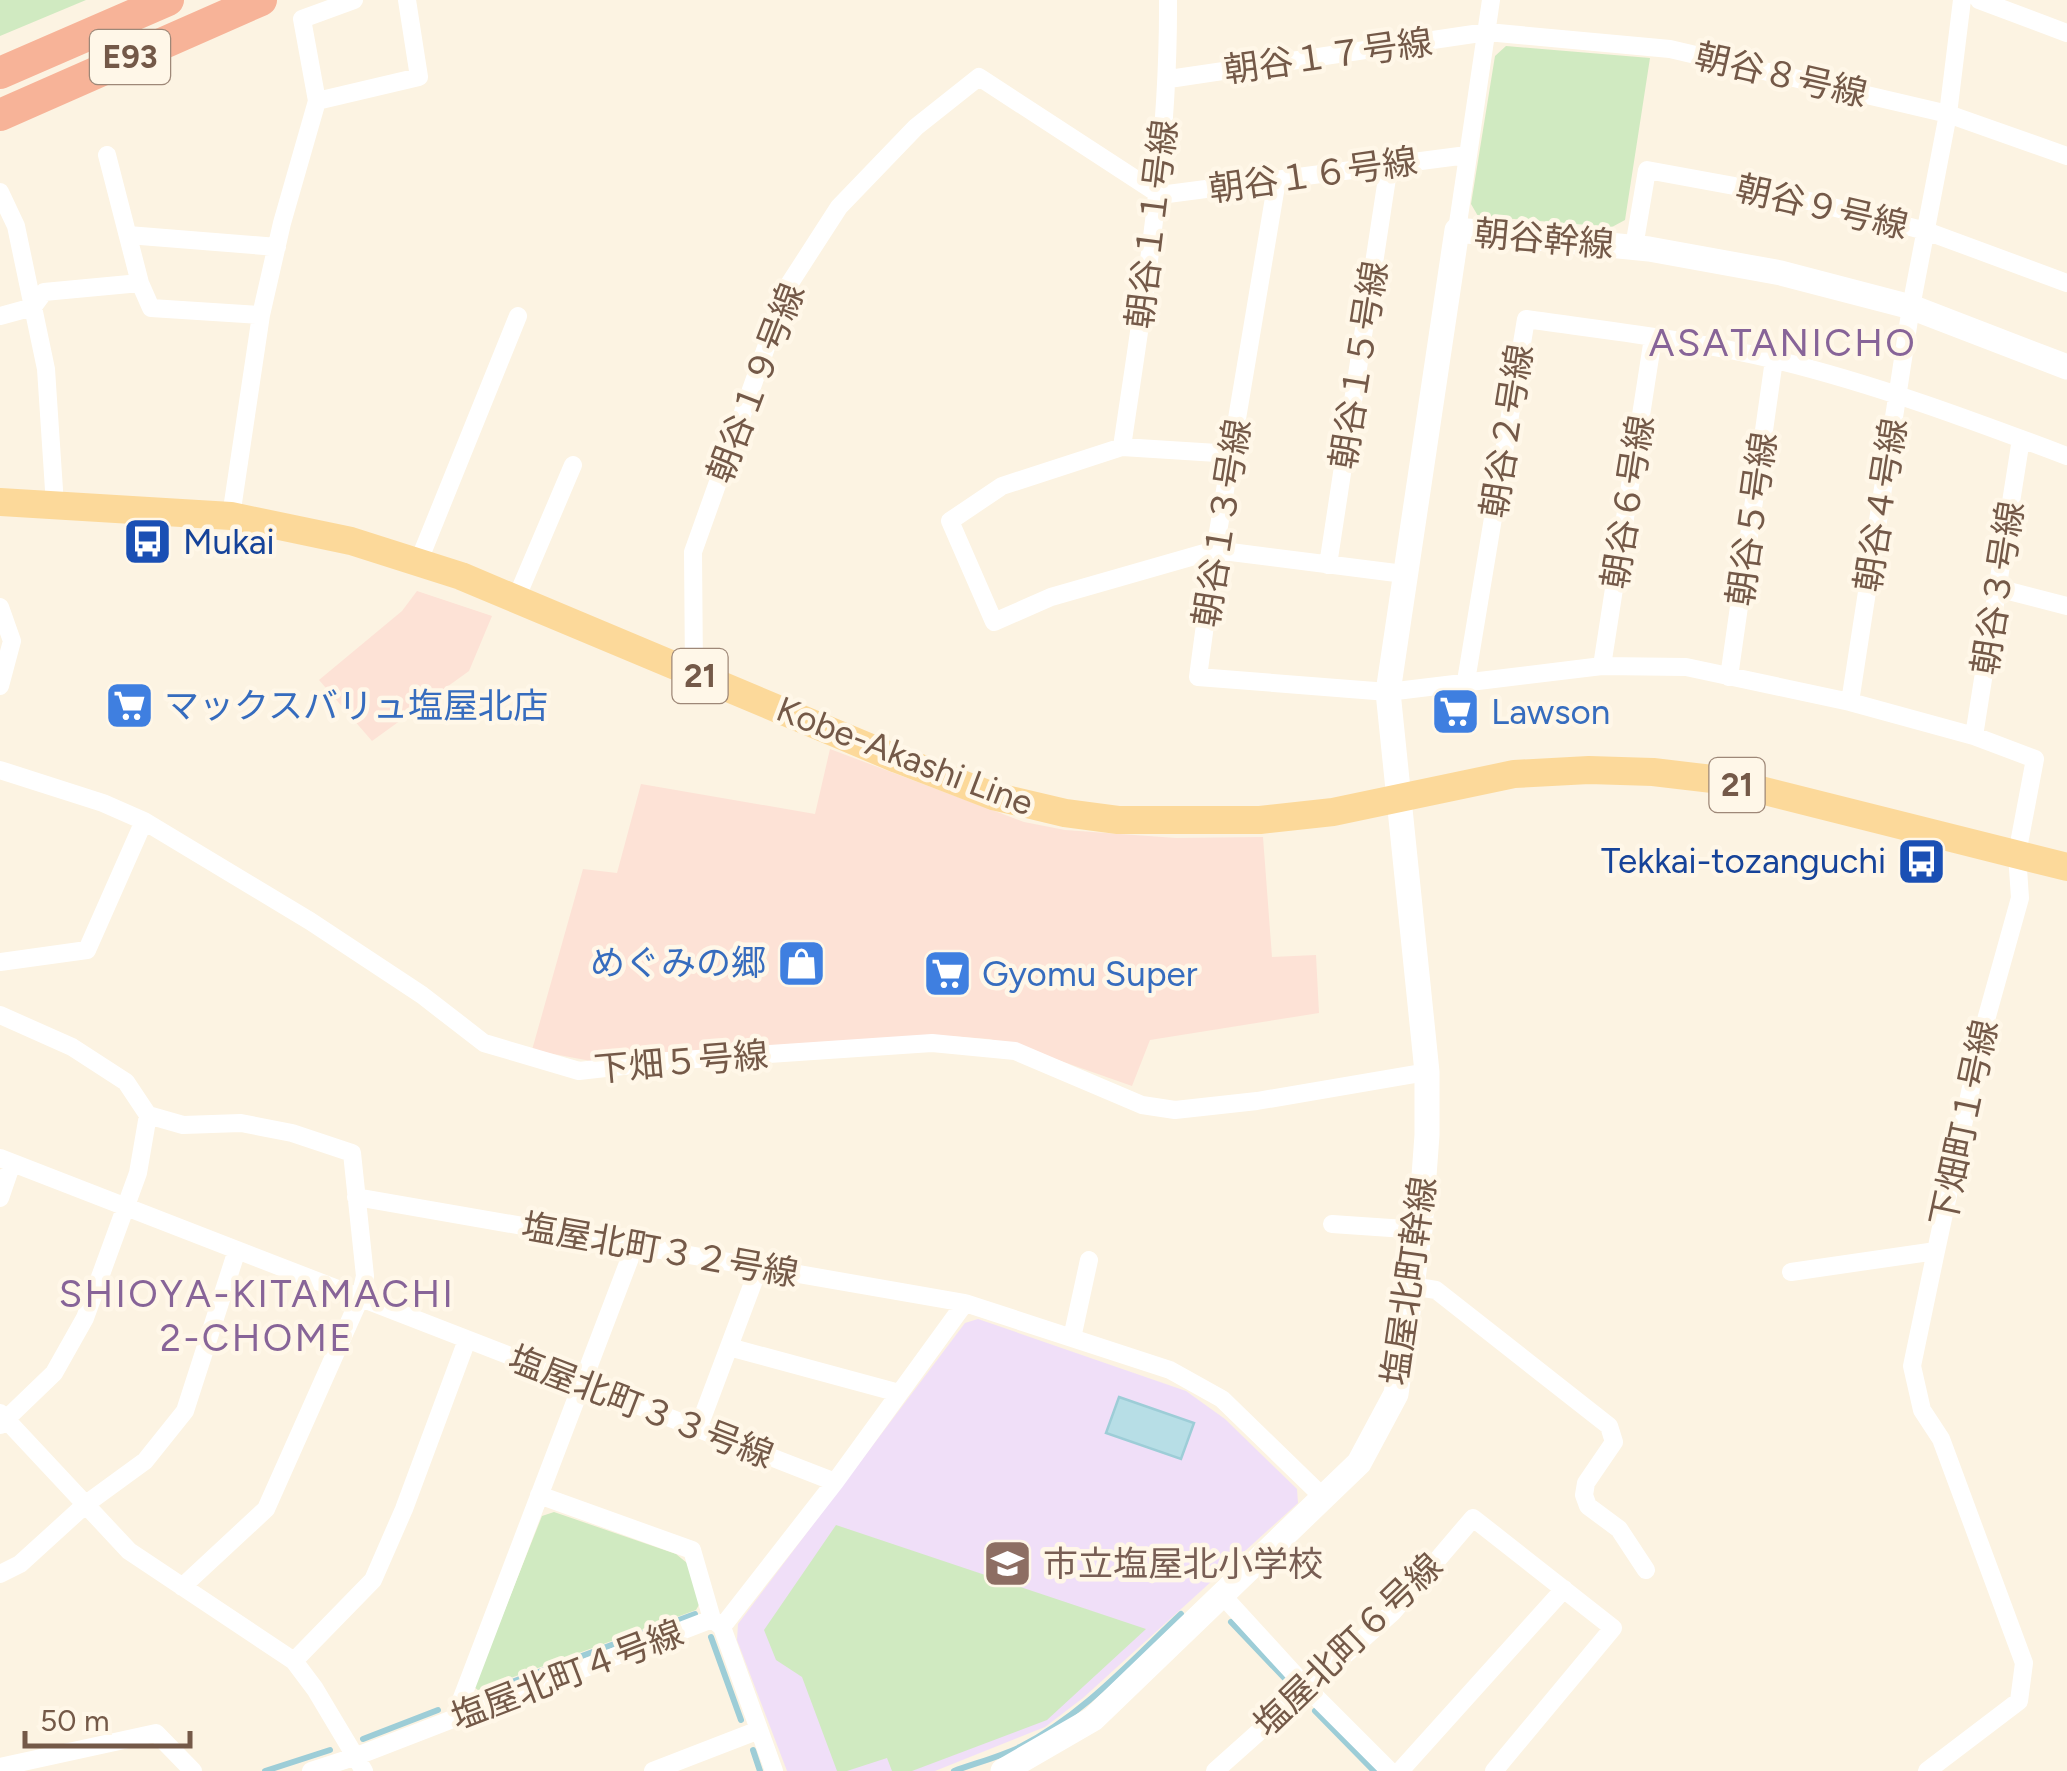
<svg xmlns="http://www.w3.org/2000/svg" width="2067" height="1771" viewBox="0 0 2067 1771" font-family="Figtree,'Noto Sans JP',sans-serif">
<style>
.commercial{fill:#fde2d6}
.education{fill:#f0dff8}
.green{fill:#d0eac1}
.water{fill:#b7dee6;stroke:#9dcdd7;stroke-width:2.5}
.lines{fill:none;stroke-linecap:round;stroke-linejoin:round}
.stream{stroke:#9dcdd7;stroke-width:6}
.street{stroke:#fff;stroke-width:18}
.secondary{stroke:#fff;stroke-width:25}
.primary{stroke:#fcd99a;stroke-width:28}
.highway{stroke:#f7b398;stroke-width:32}
.labels{text-anchor:middle;stroke-width:9;stroke-linejoin:round;paint-order:stroke}
.shield{fill:#fff7e8;stroke:#9e8878;stroke-width:2.5}
.shield-label{font-size:32px;font-weight:bold;fill:#745948}
.street-label{font-size:35px;fill:#745948;stroke:#fff7e8}
.transit-label{font-size:35px;fill:#164399;stroke:#fff7e8;text-anchor:start}
.shop-label{font-size:35px;fill:#366cbe;stroke:#fff7e8;text-anchor:start}
.education-label{font-size:35px;fill:#785e54;stroke:#fff7e8;text-anchor:start}
.neighbourhood-label{font-size:38px;letter-spacing:2.5px;fill:#876498;stroke:#fff7e8}
</style>
<rect width="100%" height="100%" fill="#fcf3e2"/>
<path class="commercial" d="M417,591L492,616L469,671L372,741L319,680L402,611Z
M830,749L1024,822L1065,830L1176,838L1263,837L1272,957L1316,955L1319,1013L1150,1040L1132,1086L1024,1048L989,1039L949,1036L591,1061L532,1050L583,869L617,873L641,784L815,814Z"/>
<path class="education" d="M978,1319L1186,1391L1225,1419L1297,1489L1298,1503L1083,1698L1045,1727L935,1771H787L737,1640L738,1624L965,1323Z"/>
<path class="green" d="M0,0H86L0,36Z
M1506,46L1650,58L1625,220L1612,227L1478,216L1471,204L1495,56Z
M554,1512L676,1554L687,1563L700,1603L696,1610L478,1690L474,1687L542,1516Z
M836,1525L1146,1629L1047,1720L912,1771H892L887,1758L847,1771H837L802,1677L776,1660L764,1630Z"/>
<path class="water" d="M1119,1397L1194,1423L1181,1459L1106,1433Z"/>
<g class="lines">
<path class="stream" d="M1231,1622L1291,1685
M711,1637L741,1720
M482,1693L695,1614
M1315,1711L1374,1771
M363,1739L438,1710
M753,1750L760,1771
M265,1771L330,1750
M954,1771C976,1763 999,1757 1020,1747C1082,1716 1131,1661 1181,1614"/>
<path class="street" d="M1979,0L2067,33
M1169,79L1487,32L1670,49L1948,114L2067,156
M317,101L419,77L407,0
M107,155L140,283
M1277,180L1215,550L1198,677L1388,692L1602,666L1686,667L1850,702L1974,736L2035,759L2017,854L2020,898L1984,1027L1936,1251L1791,1272
M0,192L16,226L46,369L55,505
M1457,230L1491,0
M128,235L277,247
M1634,247L1647,170L1789,196L1926,231L2067,283
M0,316L33,307L44,292L140,283L151,308L261,315
M1122,447C1144,297 1169,152 1168,0
M1233,454L1122,447L1002,486L950,521L994,622L1051,597L1215,550L1404,574
M231,516L261,315L282,223L317,101L302,19L354,0
M418,563L518,316
M1328,565L1389,165
M1997,588L2067,606
M516,599L573,465
M0,607L12,641L0,686
M1602,666L1653,338
M694,673L693,552L788,286L839,207L916,127L979,77L1160,195L1467,155
M1729,677L1774,360
M1466,681L1526,319C1609,331 1694,340 1776,360C1875,384 1971,420 2067,456
M1850,702L1911,307L1948,114L1962,0
M1974,736L2021,439
M0,770L103,803L144,821L310,921L422,995L484,1043L579,1071L667,1061L932,1043L1015,1051L1142,1105L1175,1110L1257,1101L1427,1072
M0,962L87,950L144,821
M0,1015L72,1047L126,1082L148,1115L138,1173L85,1318L54,1373L0,1425
M148,1115L183,1125L241,1123L292,1133L352,1153L365,1276L360,1298L266,1509L182,1587
M0,1158L835,1482
M356,1197L965,1303L1170,1370L1222,1399L1324,1498
M0,1198L12,1163
M1332,1224L1420,1230
M1412,1286L1436,1290L1609,1426L1614,1442L1586,1483L1584,1495L1588,1506L1619,1529L1646,1570
M1072,1338L1089,1260
M729,1347L899,1393
M0,1413L129,1551L294,1661L315,1689L364,1771
M698,1429L759,1267
M539,1495L692,1550L712,1619
M0,1574L20,1564L86,1504L145,1461L185,1411L237,1250
M1223,1596L1308,1689L1390,1771
M722,1627L774,1771
M294,1661L373,1580L404,1509L467,1340
M465,1715L460,1703L635,1245
M0,1767L156,1733L193,1771
M311,1771L357,1756L712,1619L722,1627L835,1482L965,1303
M653,1771L759,1730
M1215,1771L1393,1612L1473,1518L1613,1628L1494,1771
M1400,1771L1564,1589
M1927,1771L2019,1701L2024,1663L1941,1439L1922,1410L1912,1366L1936,1251"/>
<path class="secondary" d="M1003,1771L1093,1719L1359,1463L1396,1394L1420,1230L1427,1135V1072L1388,692L1457,230L1649,249L1781,273L1911,307L2067,367"/>
<path class="primary" d="M0,502L231,516L351,541L461,576L897,759L993,796L1065,813L1118,820H1260L1333,812L1514,774L1589,770L1653,772L1721,780L2067,867"/>
<path class="highway" d="M0,73L168,0
M0,115L261,0"/>
</g>
<defs>
<symbol id="bus-square" viewBox="-11 -11 22 22"><rect x="-9" y="-9" width="18" height="18" rx="4" fill="#1a4fb4" stroke="#fff7e8"/><path d="M-5-6H5V4H4V6H2V4H-2V6H-4V4H-5ZM-3.5-4V0h7V-4ZM-3.5 1.2v1.5H-2V1.2ZM2 1.2v1.5H3.5V1.2Z" fill="#fff"/></symbol>
<symbol id="supermarket-square" viewBox="-11 -11 22 22"><rect x="-9" y="-9" width="18" height="18" rx="4" fill="#3f7fe0" stroke="#fff7e8"/><path d="M-6-5.5h2.5l.6 2H6L4.5 2H-2.5L-4.4-4H-6ZM-1.5 3.2a1.3 1.3 0 1 0 .1 0ZM3 3.2a1.3 1.3 0 1 0 .1 0Z" fill="#fff"/></symbol>
<symbol id="shop-square" viewBox="-11 -11 22 22"><rect x="-9" y="-9" width="18" height="18" rx="4" fill="#3f7fe0" stroke="#fff7e8"/><path d="M-5-2.5h2.3a2.7 3.5 0 0 1 5.4 0H5L5.5 6h-11ZM-1.5-2.5h3a1.5 2.3 0 0 0-3 0Z" fill="#fff"/></symbol>
<symbol id="school-square" viewBox="-11 -11 22 22"><rect x="-9" y="-9" width="18" height="18" rx="4" fill="#8d6e63" stroke="#fff7e8"/><path d="M0-5L7-2L0 1L-7-2ZM-4 1L0 2.5L4 1V4Q0 6-4 4Z" fill="#fff"/></symbol>
</defs>
<g fill-rule="evenodd">
<use href="#bus-square" x="120" y="514" width="55" height="55"/>
<use href="#supermarket-square" x="102" y="678" width="55" height="55"/>
<use href="#supermarket-square" x="1428" y="684" width="55" height="55"/>
<use href="#bus-square" x="1894" y="834" width="55" height="55"/>
<use href="#shop-square" x="774" y="936" width="55" height="55"/>
<use href="#supermarket-square" x="920" y="946" width="55" height="55"/>
<use href="#school-square" x="980" y="1536" width="55" height="55"/>
</g>
<g class="labels">
<g class="shield">
<rect x="90" y="30" width="80" height="54" rx="8"/>
<rect x="672.5" y="649" width="55" height="54" rx="8"/>
<rect x="1709.5" y="758" width="55" height="54" rx="8"/>
</g>
<g class="shield-label">
<text x="130" y="68">E93</text>
<text x="700" y="687">21</text>
<text x="1737" y="796">21</text>
</g>
<g class="street-label">
<text transform="translate(1328 56) rotate(-8)" y="12">朝谷１７号線</text>
<text transform="translate(1781 75) rotate(13)" y="12">朝谷８号線</text>
<text transform="translate(1313 175) rotate(-8)" y="12">朝谷１６号線</text>
<text transform="translate(1822 207) rotate(13)" y="12">朝谷９号線</text>
<text transform="translate(1152 224) rotate(-83)" y="12">朝谷１１号線</text>
<text transform="translate(1544 239) rotate(5)" y="12">朝谷幹線</text>
<text transform="translate(1359 365) rotate(-81)" y="12">朝谷１５号線</text>
<text transform="translate(756 383) rotate(-69)" y="12">朝谷１９号線</text>
<text transform="translate(1507 431) rotate(-81)" y="12">朝谷２号線</text>
<text transform="translate(1628 502) rotate(-81)" y="12">朝谷６号線</text>
<text transform="translate(1881 505) rotate(-81)" y="12">朝谷４号線</text>
<text transform="translate(1752 519) rotate(-82)" y="12">朝谷５号線</text>
<text transform="translate(1222 523) rotate(-81)" y="12">朝谷１３号線</text>
<text transform="translate(1998 588) rotate(-81)" y="12">朝谷３号線</text>
<text transform="translate(905 756) rotate(21)" y="12">Kobe-Akashi Line</text>
<text transform="translate(681 1062) rotate(-5)" y="12">下畑５号線</text>
<text transform="translate(1964 1123) rotate(-78)" y="12">下畑町１号線</text>
<text transform="translate(660 1250) rotate(10)" y="12">塩屋北町３２号線</text>
<text transform="translate(1409 1281) rotate(-82)" y="12">塩屋北町幹線</text>
<text transform="translate(641 1407) rotate(21)" y="12">塩屋北町３３号線</text>
<text transform="translate(1348 1645) rotate(-44)" y="12">塩屋北町６号線</text>
<text transform="translate(567 1675) rotate(-21)" y="12">塩屋北町４号線</text>
</g>
<g class="transit-label">
<text x="183" y="554">Mukai</text>
<text x="1886" y="873" text-anchor="end">Tekkai-tozanguchi</text>
</g>
<g class="shop-label">
<text x="164" y="718">マックスバリュ塩屋北店</text>
<text x="1491" y="724">Lawson</text>
<text x="766" y="975" text-anchor="end">めぐみの郷</text>
<text x="982" y="986">Gyomu Super</text>
</g>
<g class="education-label">
<text x="1043" y="1576">市立塩屋北小学校</text>
</g>
<g class="neighbourhood-label">
<text x="1783" y="356">ASATANICHO</text>
<text x="257" y="1307">SHIOYA-KITAMACHI<tspan x="257" dy="44">2-CHOME</tspan></text>
</g>
</g>
<path d="M25 1731v15h165v-15" fill="none" stroke="#745948" stroke-width="5"/>
<text x="40" y="1731" font-size="30" fill="#745948" stroke="#fff7e8" stroke-width="8" paint-order="stroke">50 m</text>
</svg>
